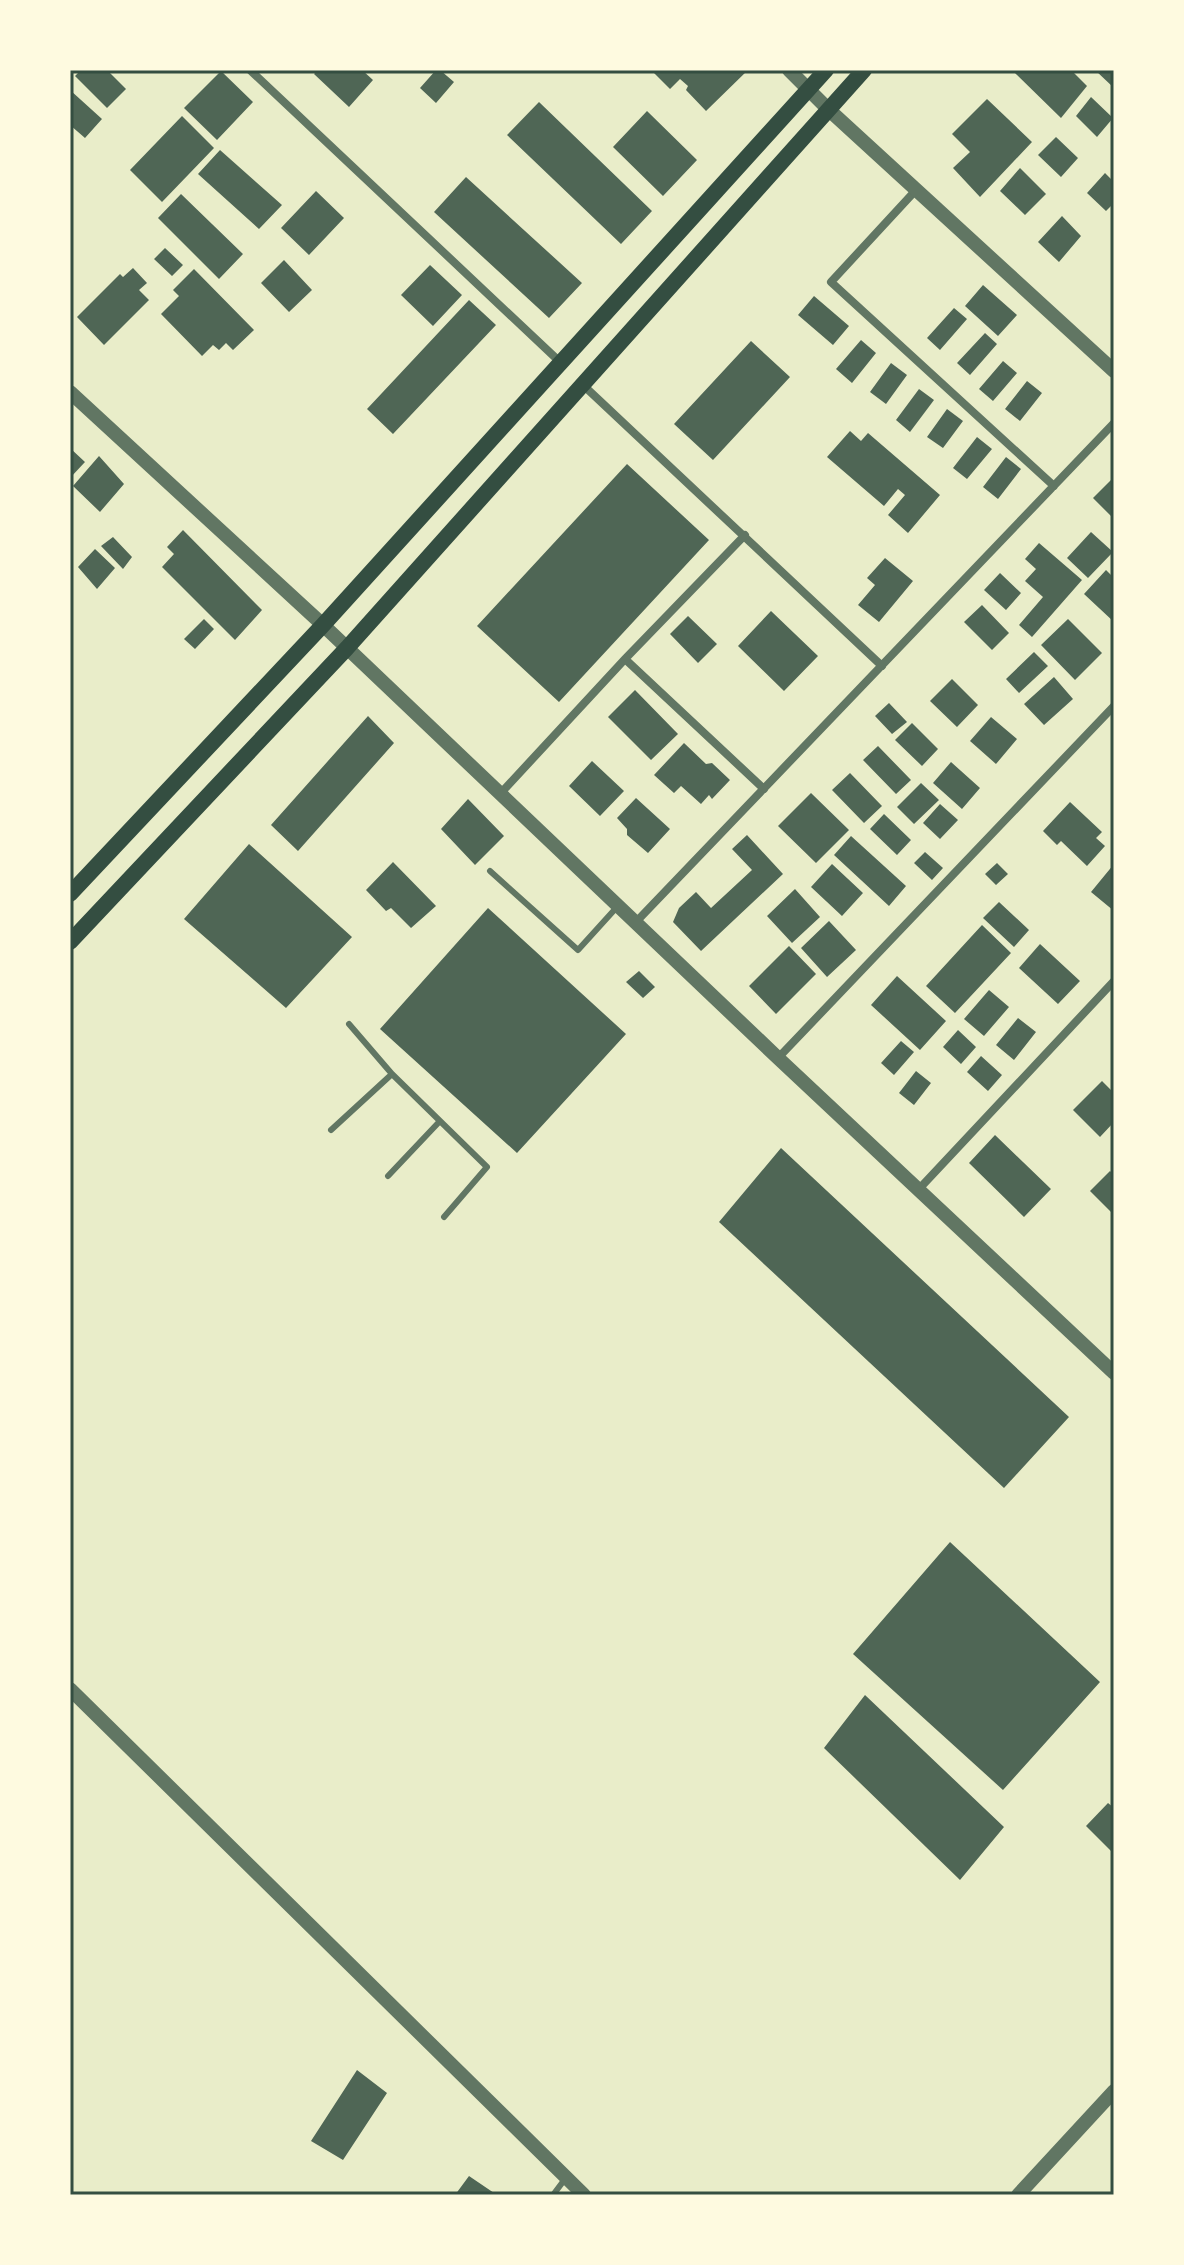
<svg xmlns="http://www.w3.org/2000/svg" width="1184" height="2265" viewBox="0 0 1184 2265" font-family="'Roboto Condensed',sans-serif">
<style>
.building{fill:#4f6655}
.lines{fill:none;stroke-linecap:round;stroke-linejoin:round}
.service{stroke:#617663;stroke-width:6}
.minor{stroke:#617663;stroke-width:8}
.tertiary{stroke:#617663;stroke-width:14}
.secondary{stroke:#344e41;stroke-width:16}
.neatline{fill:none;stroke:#344e41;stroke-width:3}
</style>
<rect width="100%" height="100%" fill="#e9edc9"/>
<path class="building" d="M81,70H107L126,89L107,108L75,76Z
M318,70H362L373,80L349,107L314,74Z
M436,70H440L454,82L436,103L420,88Z
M651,70H748L706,111L686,90L688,86L680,79L670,89Z
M1012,70H1071L1087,86L1061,118Z
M1095,70H1114V88Z
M221,71L253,102L217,140L184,108Z
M70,90L102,119L85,138L70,125Z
M1091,97L1113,118L1097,137L1076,116Z
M987,99L1032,142L980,197L953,168L970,152L952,134Z
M539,102L652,211L621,244L507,135Z
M647,111L697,160L663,196L613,147Z
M182,116L214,148L162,202L130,170Z
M1056,137L1078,158L1061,177L1038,155Z
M220,150L282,205L259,229L198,174Z
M1020,168L1046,194L1025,215L1000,191Z
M1105,173L1114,182V203L1106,211L1087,193Z
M466,177L582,283L549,318L434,212Z
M316,191L344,218L309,255L281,228Z
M181,194L243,254L219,279L158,218Z
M1062,216L1081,236L1059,262L1038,242Z
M165,248L183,265L172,276L154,259Z
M284,260L312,290L289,312L261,283Z
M430,265L462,295L433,326L401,295Z
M133,268L147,283L139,290L149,300L104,345L77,317L120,274L123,277Z
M194,269L254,330L233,350L226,343L219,350L213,345L202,356L161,314L179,296L173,290Z
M983,285L1017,315L998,336L965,306Z
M814,296L849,326L833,345L798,315Z
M469,300L496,325L393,434L367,409Z
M954,308L967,319L940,350L927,338Z
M985,333L997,344L970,375L957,363Z
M861,340L876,353L852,383L836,369Z
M751,341L790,377L713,460L674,424Z
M1003,361L1017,373L993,401L979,389Z
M891,363L907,375L886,404L870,392Z
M1027,381L1042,393L1020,421L1005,409Z
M919,389L934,400L910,432L896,420Z
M947,409L963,421L943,448L927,437Z
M850,431L861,441L868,433L940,495L908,533L888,515L905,495L898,489L884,506L827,457Z
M977,437L992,449L967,479L953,468Z
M70,448L85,462L70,478Z
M99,456L124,484L100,512L73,486Z
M1006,457L1021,469L998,499L983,487Z
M627,464L709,540L559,702L477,626Z
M1111,480L1114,483V519L1093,498Z
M183,530L262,610L235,640L162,567L174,554L167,547Z
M1091,532L1113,552L1088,578L1067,558Z
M113,537L132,557L123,569L101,546Z
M1039,543L1082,580L1032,637L1019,625L1043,597L1025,581L1036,569L1025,559Z
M95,549L115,568L97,589L78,567Z
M885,558L913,581L879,622L858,605L875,585L867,578Z
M1106,570L1114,578V622L1084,594Z
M1000,573L1021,593L1006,610L984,590Z
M982,605L1009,633L992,650L964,622Z
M771,611L818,656L784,691L738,646Z
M688,616L717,644L698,663L670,634Z
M204,619L214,629L195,649L184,639Z
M1068,619L1102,653L1075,680L1041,645Z
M1034,652L1048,666L1019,693L1006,679Z
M1054,677L1073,699L1044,725L1024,704Z
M952,679L978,705L957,727L930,701Z
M635,690L678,734L651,760L608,717Z
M889,703L907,722L892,734L875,716Z
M368,716L394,743L298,851L271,825Z
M991,717L1017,739L996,764L970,741Z
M912,723L938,749L922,766L895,740Z
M684,743L706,764L712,763L730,780L712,799L709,795L701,804L681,786L674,793L654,775Z
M878,746L911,780L896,794L863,760Z
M592,761L624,791L600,816L569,786Z
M951,762L980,788L962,809L933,783Z
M850,773L882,806L864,823L832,790Z
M921,783L939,800L914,824L897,807Z
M811,793L849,830L816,863L778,826Z
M636,798L670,829L648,853L627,835V829L617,818Z
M468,799L504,836L475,865L441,829Z
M1070,802L1102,832L1096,838L1105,846L1087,866L1061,841L1057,845L1043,831Z
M940,804L958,820L940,839L923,823Z
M884,814L911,840L897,855L870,829Z
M747,835L783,874L701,951L673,922L679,908L696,892L711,908L752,870L732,849Z
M851,836L906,886L889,906L834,855Z
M249,844L352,937L286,1008L184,919Z
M925,852L943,868L932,880L914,863Z
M393,862L436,906L411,928L391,908L386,911L366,890Z
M997,863L1008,874L996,885L985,874Z
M832,864L863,893L842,916L811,887Z
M1114,864V911L1091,892Z
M795,889L820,917L792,943L767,916Z
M999,902L1029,930L1014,947L983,918Z
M488,908L626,1034L517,1153L380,1029Z
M829,921L856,950L827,977L801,948Z
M982,925L1011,953L955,1013L926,986Z
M1040,944L1080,981L1058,1004L1019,968Z
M789,946L816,974L776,1014L749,986Z
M639,971L655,987L643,998L626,982Z
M897,976L946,1021L920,1050L871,1005Z
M989,990L1009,1007L984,1036L964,1019Z
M1018,1018L1036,1032L1014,1060L996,1045Z
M958,1030L976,1047L961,1064L943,1047Z
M901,1041L914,1052L894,1075L881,1063Z
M981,1056L1002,1075L988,1091L967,1072Z
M916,1071L931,1083L914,1105L899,1093Z
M1102,1081L1114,1093V1122L1100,1137L1073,1110Z
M995,1135L1051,1189L1024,1217L969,1163Z
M781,1148L1069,1417L1004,1488L719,1222Z
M1110,1171L1114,1175V1215L1090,1191Z
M950,1542L1100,1682L1003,1790L853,1654Z
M865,1695L1004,1827L960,1880L824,1748Z
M1108,1803L1114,1808V1854L1086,1826Z
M357,2070L387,2093L343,2160L311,2141Z
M469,2176L497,2195H455Z"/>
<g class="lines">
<path class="service" d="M490,871L578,950L617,907
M392,1074L487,1167L444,1217
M331,1130L392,1074L349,1024
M388,1176L440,1121
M553,2195L565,2179"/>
<path class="minor" d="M250,70L560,362
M916,190L831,282L1054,486
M583,385L882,666
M625,659L764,789
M500,794L625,659L745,535
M635,923L1114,423
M778,1058L1114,706
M919,1189L1114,981"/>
<path class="tertiary" d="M789,70L828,109L1114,371
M70,392L323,625L778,1058L1114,1373
M70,1689L584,2195
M1018,2195L1114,2091"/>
<path class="secondary" d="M70,894L323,625L826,70
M70,942L347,648L864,70"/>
</g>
<rect width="1184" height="2265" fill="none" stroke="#fefae0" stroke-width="144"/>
<rect x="72" y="72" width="1040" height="2121" class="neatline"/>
</svg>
